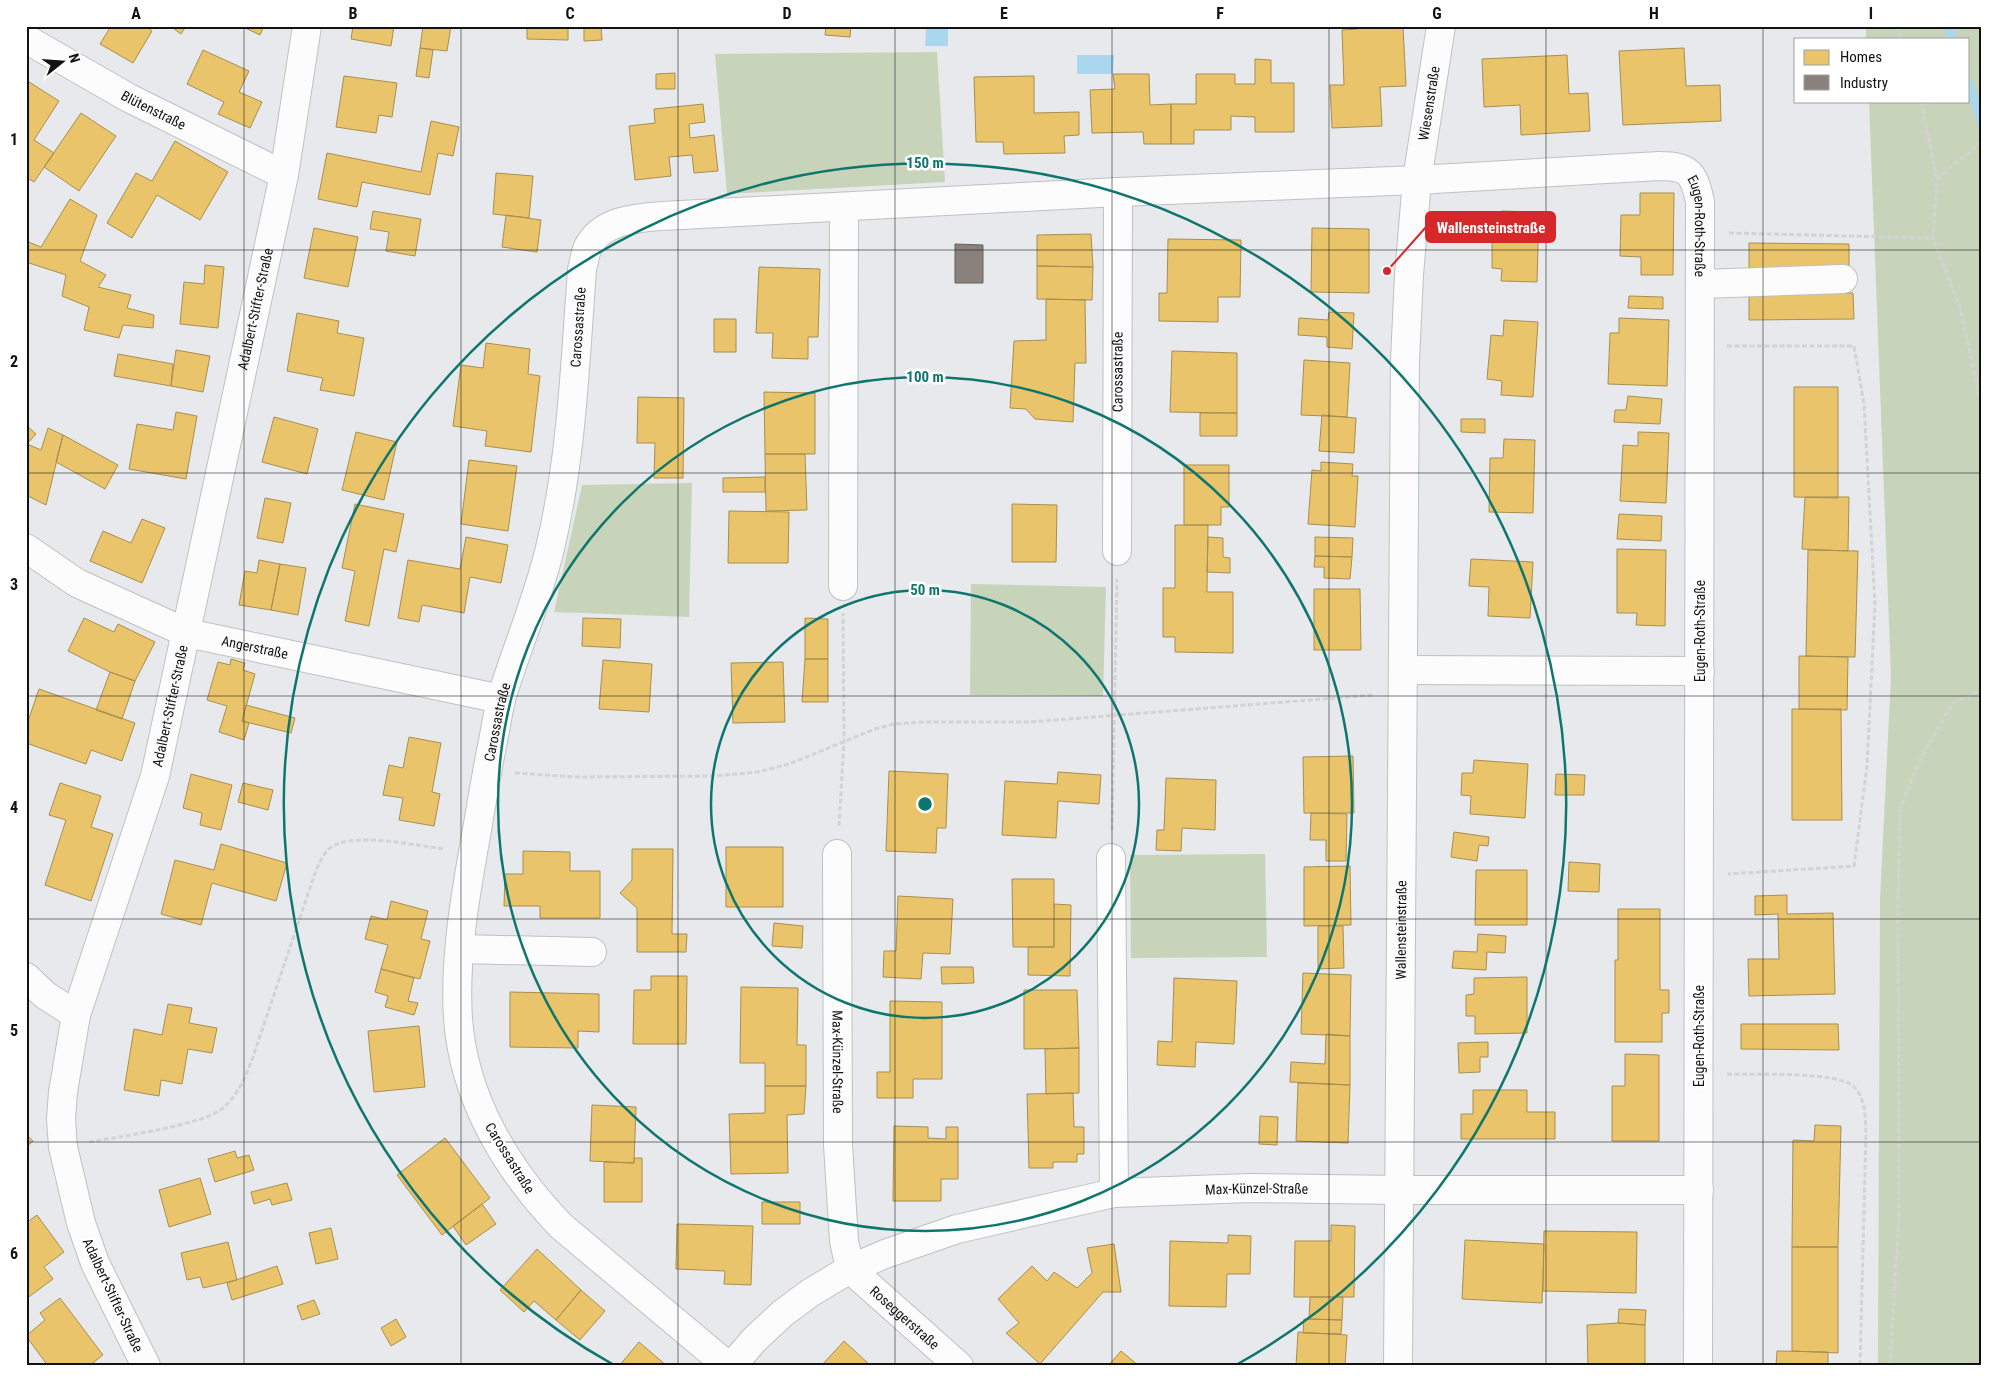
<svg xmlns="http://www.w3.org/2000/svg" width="2007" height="1392" viewBox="0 0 2007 1392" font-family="'Roboto Condensed',sans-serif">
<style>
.green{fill:#c7d4b9}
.water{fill:#aad7ed}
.homes{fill:#e9c46a;stroke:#a88f50}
.industry{fill:#8a817c;stroke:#66605c}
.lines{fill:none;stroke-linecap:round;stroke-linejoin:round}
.stream{stroke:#aad7ed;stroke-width:9}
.minor-casing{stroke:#bfc0c2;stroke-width:30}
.path{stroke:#d3d3d4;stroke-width:3;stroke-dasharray:5 2.5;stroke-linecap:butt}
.minor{stroke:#fcfcfc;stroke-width:28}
.grid{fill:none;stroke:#121213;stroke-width:1;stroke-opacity:0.55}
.ring{fill:none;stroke:#0f766e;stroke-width:2.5}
.labels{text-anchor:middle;stroke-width:5;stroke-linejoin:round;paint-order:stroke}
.street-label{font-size:14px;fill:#121213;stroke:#fff}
.centre{fill:#0f766e;stroke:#fff;stroke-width:2.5}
.ring-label{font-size:15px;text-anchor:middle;font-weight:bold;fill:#0f766e;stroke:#fff;stroke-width:5;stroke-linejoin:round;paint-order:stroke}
.leader{fill:none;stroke:#d62828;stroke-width:2}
.callout-dot{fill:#d62828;stroke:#fff;stroke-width:2}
.callout{fill:#d62828;stroke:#d62828;stroke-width:2}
.callout-label{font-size:15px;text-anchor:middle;font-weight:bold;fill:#fff}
.neatline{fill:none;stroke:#121213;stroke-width:2}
.grid-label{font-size:16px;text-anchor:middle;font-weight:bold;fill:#121213}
</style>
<rect width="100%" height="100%" fill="#e8e9ec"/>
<path class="green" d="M1866,26H1981V1366H1878L1880,899L1891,676L1869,101H1968V39H1866Z
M937,52L945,182L727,194L715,54Z
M692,483L689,617L554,612L582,485Z
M971,584L1106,587L1103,696L970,695Z
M1265,854L1267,957L1131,958L1130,855Z"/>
<path class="water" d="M926,26H948V46H925Z
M1077,55H1114L1113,74H1077Z"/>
<path class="homes" d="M111,26H145L152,31L133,63L100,44Z
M170,26H186L181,34Z
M241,26H264L260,35Z
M353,26H394L391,46L351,39Z
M423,26H451L447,51L420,48Z
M527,26H568V40L527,39Z
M584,26H601L602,40L584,41Z
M826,26H851L850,37L825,35Z
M1358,26H1403L1406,86L1380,87L1382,126L1332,128L1330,85H1344L1342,30L1358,29Z
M420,48L433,50L429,78L416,76Z
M1684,48L1686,86L1720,85L1721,121L1623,125L1619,51Z
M203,50L249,71L239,92L262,102L250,128L218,114L224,102L187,84Z
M1567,55L1569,94L1588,93L1590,131L1521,135L1520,105L1484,107L1482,59Z
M1255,59L1271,60V83H1294V132H1255V117L1231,116V130H1194V144H1171V104H1196V74H1235V84H1255Z
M675,73V89H656V74Z
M1113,74H1149L1150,105L1171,104V144H1144L1143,132L1092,133L1090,90L1115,89Z
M344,76L397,83L392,117L379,115L376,133L336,127Z
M1034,76V113L1079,112V135L1064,136L1065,153L1004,154L1003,142H976L974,77Z
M26,80L59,101L34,140L54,153L34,182L26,177Z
M703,104L705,122L689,124L690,138L714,135L718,171L694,173L692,155L669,157L671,176L635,180L629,126L655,123L654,109Z
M81,113L116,136L79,191L44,167Z
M431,121L459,127L453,156L438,153L430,195L362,182L357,207L318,199L327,153L421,172Z
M175,141L228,172L200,220L157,195L132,238L107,223L136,173L152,181Z
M496,173L533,176L529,218L493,214Z
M1640,193H1674L1673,275H1641V257L1620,256L1621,215H1640Z
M70,199L97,215L80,261L106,275L98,287L131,295L127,308L154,315L153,328L123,325L119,338L84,330L89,307L62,296L66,275L26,262V241L41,247Z
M373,211L421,219L415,256L386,251L389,232L370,229Z
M1502,211L1539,212L1537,282L1501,281L1502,269L1492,268V227H1502Z
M506,215L541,220L537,252L502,247Z
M314,228L358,237L348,287L304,278Z
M1312,228L1369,229V293L1311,292Z
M1091,234L1093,267L1037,266V235Z
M1168,239L1241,240L1240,297H1218V322L1159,321V293H1167Z
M1749,243L1849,244V268H1749Z
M205,265L224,267L218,328L180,324L184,282L204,284Z
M1037,266L1093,267L1092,300L1037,299Z
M759,267L820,269L818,337H808V359L772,358L773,333H756Z
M1853,293L1854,319L1749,320V294Z
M1629,296L1663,297V309L1628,308Z
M1046,299L1085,300L1086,363H1075L1073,422L1035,419L1026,409L1010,408L1014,341L1046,340Z
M1329,312L1354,313L1352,349L1327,347V337L1298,335L1299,318L1328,320Z
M297,313L339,321L337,333L364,338L354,396L320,390L323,378L287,371Z
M1619,318L1669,320L1667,386L1608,384L1610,333H1619Z
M714,319H736V352H714Z
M1504,320L1538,322L1533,397L1501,395L1502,381L1487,379L1491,335L1503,336Z
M486,343L530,349L528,374L540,376L531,452L485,446L487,431L453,426L461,365L483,368Z
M176,350L210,356L203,392L171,386Z
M1172,351L1237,353V413L1170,412Z
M118,354L173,364L171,386L114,376Z
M1304,360L1350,363L1347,417L1301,415Z
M1794,387H1838V498L1794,497Z
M764,392L815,393V454H765Z
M1628,396L1662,399L1660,424L1614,422L1615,410H1626Z
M638,397L684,398L683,478H654L655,443H637Z
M176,412L197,416L186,479L129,469L137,424L173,430Z
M1200,413H1237V436H1200Z
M1322,415L1356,418L1354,453L1319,451Z
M274,417L318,429L307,474L262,462Z
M1461,419H1485V433L1461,432Z
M26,425L36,434L27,444L41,450L48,428L63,435L46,505L26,495Z
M356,432L397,442L384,500L342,490Z
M1638,432L1669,433L1666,503L1620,501L1623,445L1638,446Z
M63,435L118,465L105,489L56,462Z
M1504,439L1535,440L1533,513L1489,512L1490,458H1503Z
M765,454H805L807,510L766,511Z
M469,460L517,466L508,531L461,524Z
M1321,462L1353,464L1352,476H1358L1355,527L1308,524L1312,470L1321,471Z
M1184,465H1229V507H1221V525H1184Z
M765,477V492H723V478Z
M1805,497H1849L1848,551L1802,549Z
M265,498L291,503L283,543L257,538Z
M355,504L404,514L396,552L384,549L369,626L345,621L355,571L342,568Z
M1012,504L1057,505L1056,562H1012Z
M729,511L789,512L788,563H728Z
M1619,514L1662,516L1661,541L1617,539Z
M142,519L165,528L142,583L90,561L103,531L131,543Z
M1175,525H1208L1207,592H1233V653L1175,652V637H1163V588H1175Z
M466,537L508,545L501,583L470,577L464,613L422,605L419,622L398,618L408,560L460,569Z
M1208,537L1223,538V557L1230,558V573L1207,572Z
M1315,537L1353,538L1352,557L1315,556Z
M1617,549L1666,550L1665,626L1636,625L1637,613H1617Z
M1808,550L1858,551L1855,657L1806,656Z
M1315,556L1352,557L1350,579L1324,578V567H1314Z
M1471,559L1533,562L1530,618L1488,616L1489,587L1469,586Z
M259,560L280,564L271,610L239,605L245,571L257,573Z
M280,564L306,568L298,615L271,610Z
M1314,589H1360L1361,650H1314Z
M84,618L114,632L118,624L155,642L135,681L110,672L68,651Z
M583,618L621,619L620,648L582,646Z
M805,618L828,619V659H805Z
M1799,656L1848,657L1847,710L1799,709Z
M231,659L245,663L243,670L255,674L242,721L249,723L244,740L219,732L227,706L207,700L218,662L230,665Z
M805,659H828V702H802Z
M603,660L652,664L649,712L599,709Z
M783,662L785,722L733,723L731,663Z
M110,672L135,681L122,719L96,710Z
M39,689L135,723L122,761L91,750L86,764L26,743V727Z
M246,705L295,718L291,733L242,721Z
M1792,709H1841L1842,820H1792Z
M409,737L441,743L432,792L440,794L434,826L399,820L403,798L383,795L389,765L403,768Z
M1353,756L1354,813H1304L1303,757Z
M1474,760L1528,764L1525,818L1470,814L1471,796L1461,795L1462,773H1473Z
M889,771L948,774L946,828H937L936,853L886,851Z
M1058,772L1101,775L1099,804L1058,801L1056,838L1002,835L1005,781L1057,784Z
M191,774L232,785L221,830L200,825L202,813L183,808Z
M1556,774L1585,775L1584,795H1555Z
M1166,778L1216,780L1215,830L1182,828L1181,851L1156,850L1157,830H1164Z
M60,783L101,796L91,827L113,834L91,901L45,885L66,820L49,815Z
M243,783L273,790L268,810L238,802Z
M1311,813L1347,814L1346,861H1326V840H1310Z
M1454,832L1489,837L1488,846L1479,845L1477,861L1451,857Z
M221,844L287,863L276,901L212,883L201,925L161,914L175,860L214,870Z
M726,847H783V907H726Z
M632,849H673L672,934H687L686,952H637V908L620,893L632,880Z
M523,851L570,852V871H600V918H540V906H504L505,874H523Z
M1569,862L1600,864L1599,892L1568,891Z
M1350,866L1351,925L1304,926V867Z
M1476,870H1527V925H1475Z
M1012,879H1054V947H1013Z
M1787,895V914L1833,913L1835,994L1749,996L1748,959H1779L1778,914L1755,915V896Z
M898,896L953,899L950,954L923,953L921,979L883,977L884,951H896Z
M391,901L428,911L421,939L430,941L420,979L381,969L388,945L365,939L371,916L387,920Z
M1054,904L1071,905L1070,976L1028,975V947H1054Z
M1618,909H1660V990H1669V1013H1662V1042H1615V960H1618Z
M774,923L803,926L802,948L772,946Z
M1318,926H1343L1344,968L1318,969Z
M1478,934L1506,936L1505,953L1487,952L1486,970L1452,968L1454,951L1477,952Z
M941,967H973L974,983L942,984Z
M381,969L414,978L408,1001L418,1003L414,1015L385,1007L388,996L375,992Z
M1303,973L1351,975L1350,1036L1301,1034Z
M651,976H687L686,1044H633L634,990H651Z
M1527,977V1033L1475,1034V1016H1466V995L1474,994V978Z
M1174,978L1237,981L1234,1044L1196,1042L1195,1067L1157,1065L1158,1041L1172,1042Z
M741,987L798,988L797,1045H806V1086H765V1063H740Z
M1024,990H1077L1079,1048L1024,1049Z
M510,992L599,994V1032L578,1031V1048L510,1047Z
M890,1001L942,1002V1079H913V1098H877V1072H890Z
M168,1004L192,1008L189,1023L217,1028L212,1053L188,1049L182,1084L161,1080L159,1096L124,1090L134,1029L162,1035Z
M1741,1024H1838L1839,1050L1741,1049Z
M419,1026L425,1087L374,1092L368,1031Z
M1326,1034L1350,1036V1085L1290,1082L1291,1062L1325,1064Z
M1488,1042V1057H1480V1072L1459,1073L1458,1043Z
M1079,1048V1093L1046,1094L1045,1049Z
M1625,1054L1659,1055V1141H1612V1086H1625Z
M1298,1083L1350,1085L1348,1143L1296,1141Z
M765,1086H806L804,1114L787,1115L788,1173L731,1174L729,1114L765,1113Z
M1473,1090H1527V1112H1555V1139H1461V1114H1473Z
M1073,1093L1074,1127H1084V1154H1077V1162H1053V1168H1029L1027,1094Z
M592,1105L636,1107L634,1163L590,1161Z
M1260,1116L1278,1117L1277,1145L1259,1144Z
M1815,1125L1841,1126L1838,1247H1792L1793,1140L1814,1141Z
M894,1126L928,1127V1138L946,1139V1127H958V1179H941V1201H893Z
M26,1134L33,1141L26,1147Z
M445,1138L490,1198L442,1235L397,1175Z
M235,1151L237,1158L249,1155L254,1170L215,1182L208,1159Z
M634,1158H642V1202H604V1162L634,1163Z
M200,1178L211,1214L169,1227L159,1190Z
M287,1183L292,1200L272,1205L270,1199L254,1204L251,1192Z
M762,1202H800V1224H762Z
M482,1204L496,1224L466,1245L453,1226Z
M37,1215L64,1252L44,1267L53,1279L26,1299V1223Z
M677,1224L753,1226L751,1285L724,1284L725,1271L676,1269Z
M1331,1225L1355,1226L1354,1297H1294L1295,1241H1331Z
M331,1228L338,1259L316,1264L309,1233Z
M1544,1231L1637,1232L1636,1293L1543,1291Z
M1228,1235L1251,1236L1250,1274H1227L1226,1307L1169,1306L1170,1241L1228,1243Z
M1465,1240L1544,1244L1542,1303L1462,1299Z
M228,1242L237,1280L203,1288L200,1277L187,1280L181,1253Z
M1114,1244L1121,1292H1103L1040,1364L1006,1333L1019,1323L998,1299L1032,1266L1047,1281L1054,1272L1077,1288L1092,1273L1087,1248Z
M1792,1247H1838V1353L1792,1351Z
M537,1249L581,1290L556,1320L534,1301L524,1312L500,1290Z
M277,1266L283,1284L232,1300L227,1283Z
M581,1290L605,1311L580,1340L556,1320Z
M1310,1297H1343L1342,1320L1309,1319Z
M60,1298L103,1355L89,1366H48L26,1336L45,1320L40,1313Z
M314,1300L320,1314L302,1320L297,1306Z
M1619,1309L1646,1310L1645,1325L1618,1323Z
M396,1319L406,1337L391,1346L381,1328Z
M1304,1319L1342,1320L1341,1334L1303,1333Z
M1618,1323L1645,1325V1366H1588L1587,1325Z
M1298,1332L1347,1335L1345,1366H1296Z
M844,1341L871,1366H821Z
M639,1342L667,1366H619Z
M1121,1351L1139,1366H1108Z
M1777,1351L1828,1352V1366H1776Z"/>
<path class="industry" d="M955,244L983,245V283H955Z"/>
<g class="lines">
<path class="stream" d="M1948,26L1953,39
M1968,81L1981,121"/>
<defs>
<g id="minor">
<path id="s1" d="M26,39L129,98L284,175"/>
<path d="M1701,284L1843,279"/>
<path id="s2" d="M26,548L77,583L187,633L501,699"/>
<path id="s3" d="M1117,551L1118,192"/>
<path d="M843,586L844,208"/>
<path d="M1403,670L1700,671"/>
<path id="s4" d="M837,854L838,1145L844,1241L850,1269L959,1366"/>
<path d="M1111,858L1114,1193"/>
<path d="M460,949L592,952"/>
<path d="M26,977L45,995L76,1015"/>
<path id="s5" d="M146,1366L95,1263L81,1223L63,1147L61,1119L63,1092L76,1015L155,776L284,175L307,26"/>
<path id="s6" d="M728,1366L561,1226C507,1170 464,1099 458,1019C454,956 466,891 477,830C482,800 487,770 493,741C496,726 498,711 502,696C517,647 538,599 550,548C572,457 575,363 582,270C584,262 585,253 588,247C602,220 636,218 662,216L1118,192L1417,180L1659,166C1689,166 1694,173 1700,202L1698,1366"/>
<path id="s7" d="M732,1366L754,1340L783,1313L810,1293L850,1269L885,1254L957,1229L1114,1193L1250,1188L1401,1190H1699"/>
<path id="s8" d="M1398,1366L1405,360L1409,275L1417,180L1441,26"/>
</g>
</defs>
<use href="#minor" class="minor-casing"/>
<path class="path" d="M1897,26L1901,39
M1921,101L1937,179L1933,238L1960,307L1981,402
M1937,179L1981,142
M1729,233L1933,238
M1727,346H1854L1864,404L1875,604L1867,766L1854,866L1728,874
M515,773L577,777L715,776L757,772L789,764L875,729L894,724L924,722H1030L1374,695
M839,826L844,741L843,613
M1112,830L1117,579
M1727,1074C1753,1075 1836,1071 1853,1086C1866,1097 1865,1118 1866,1133L1860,1366
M89,1142C118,1137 204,1125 223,1108C241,1092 249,1069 256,1048L312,882C316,871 320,857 330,848C351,831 419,846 445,849
M1890,1366L1899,1214L1898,898L1900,809L1920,760L1952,704L1981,690"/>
<use href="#minor" class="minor"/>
</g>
<path class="grid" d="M244,26V1366M461,26V1366M678,26V1366M895,26V1366M1112,26V1366M1329,26V1366M1546,26V1366M1763,26V1366M26,250H1981M26,473H1981M26,696H1981M26,919H1981M26,1142H1981"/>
<g class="ring">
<circle cx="925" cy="804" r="214"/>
<circle cx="925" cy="804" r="427"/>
<path d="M614 1365A641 641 0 1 1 1236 1365"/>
</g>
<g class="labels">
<g class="street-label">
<text dy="5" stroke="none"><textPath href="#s8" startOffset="1264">Wiesenstraße</textPath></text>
<text dy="5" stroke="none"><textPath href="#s1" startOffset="146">Blütenstraße</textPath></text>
<text dy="5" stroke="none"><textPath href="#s6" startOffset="2409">Eugen-Roth-Straße</textPath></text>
<text dy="5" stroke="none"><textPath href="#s5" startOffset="1098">Adalbert-Stifter-Straße</textPath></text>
<text dy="5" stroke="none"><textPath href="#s6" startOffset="1159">Carossastraße</textPath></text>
<text dy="5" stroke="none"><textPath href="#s3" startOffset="179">Carossastraße</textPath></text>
<text transform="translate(1700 631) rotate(-90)" y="5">Eugen-Roth-Straße</text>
<text dy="5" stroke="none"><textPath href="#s2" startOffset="252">Angerstraße</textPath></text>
<text dy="5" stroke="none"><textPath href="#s5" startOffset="692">Adalbert-Stifter-Straße</textPath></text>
<text dy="5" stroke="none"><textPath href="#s6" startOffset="754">Carossastraße</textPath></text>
<text dy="5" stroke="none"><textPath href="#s8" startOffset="436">Wallensteinstraße</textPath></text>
<text transform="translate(1699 1036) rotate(-90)" y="5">Eugen-Roth-Straße</text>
<text dy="5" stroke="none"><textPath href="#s4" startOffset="208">Max-Künzel-Straße</textPath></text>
<text transform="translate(510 1158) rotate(58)" y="5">Carossastraße</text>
<text dy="5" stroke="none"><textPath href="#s7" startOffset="572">Max-Künzel-Straße</textPath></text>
<text transform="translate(113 1295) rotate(65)" y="5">Adalbert-Stifter-Straße</text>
<text dy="5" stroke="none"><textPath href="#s4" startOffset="489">Roseggerstraße</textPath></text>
</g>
</g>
<circle cx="925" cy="804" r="8" class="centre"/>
<g class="ring-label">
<text x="925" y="168">150 m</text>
<text x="925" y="382">100 m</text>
<text x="925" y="595">50 m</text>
</g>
<path class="leader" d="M1387 271L1426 227"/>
<circle class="callout-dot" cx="1387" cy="271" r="5"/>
<rect class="callout" x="1426" y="212" width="129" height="30" rx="5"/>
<g class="callout-label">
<text x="1491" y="233">Wallensteinstraße</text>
</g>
<rect width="2007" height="1392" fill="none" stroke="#ffffff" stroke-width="55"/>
<rect x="1794" y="38" width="175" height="65" fill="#ffffff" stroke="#a0a0a1"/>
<rect x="1804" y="50" width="25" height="15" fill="#e9c46a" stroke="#a0a0a1"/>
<text x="1840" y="62" font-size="15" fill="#121213">Homes</text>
<rect x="1804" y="75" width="25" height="15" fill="#8a817c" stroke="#a0a0a1"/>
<text x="1840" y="88" font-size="15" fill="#121213">Industry</text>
<g transform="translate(62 62) rotate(73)" stroke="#ffffff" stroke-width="4" paint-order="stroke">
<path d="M0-4L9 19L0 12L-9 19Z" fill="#121213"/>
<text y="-8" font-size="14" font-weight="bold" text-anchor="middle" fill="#121213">N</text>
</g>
<rect x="28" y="28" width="1952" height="1336" class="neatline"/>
<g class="grid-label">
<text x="136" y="19">A</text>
<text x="353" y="19">B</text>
<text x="570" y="19">C</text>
<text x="787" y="19">D</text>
<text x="1004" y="19">E</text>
<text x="1220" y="19">F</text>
<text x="1437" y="19">G</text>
<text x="1654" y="19">H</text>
<text x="1871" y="19">I</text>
<text x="14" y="145">1</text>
<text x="14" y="367">2</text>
<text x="14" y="590">3</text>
<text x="14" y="813">4</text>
<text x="14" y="1036">5</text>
<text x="14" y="1259">6</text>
</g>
</svg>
